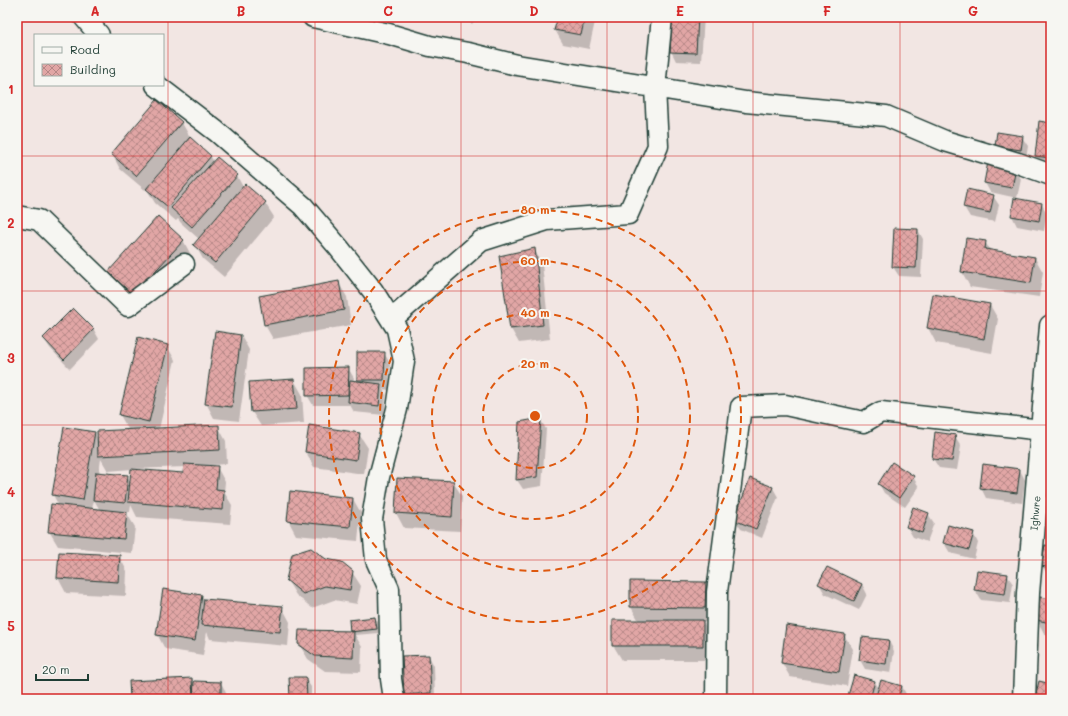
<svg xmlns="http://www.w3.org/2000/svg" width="1068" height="716" viewBox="0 0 1068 716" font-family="Mali,sans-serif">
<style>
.shadow{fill:#0003;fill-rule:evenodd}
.building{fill:url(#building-cross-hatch);stroke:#1f3d34}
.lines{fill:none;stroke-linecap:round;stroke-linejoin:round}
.street-casing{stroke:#1f3d34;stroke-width:23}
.secondary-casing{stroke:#1f3d34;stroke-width:25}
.street{stroke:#f6f6f2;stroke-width:20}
.secondary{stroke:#f6f6f2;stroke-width:22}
.grid{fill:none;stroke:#d62828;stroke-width:1;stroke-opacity:0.55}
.ring{fill:none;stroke:#de580e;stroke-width:2;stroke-dasharray:7 5}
.labels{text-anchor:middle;stroke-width:4;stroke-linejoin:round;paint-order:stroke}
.street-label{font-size:10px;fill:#1f3d34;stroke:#f6f6f2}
.centre{fill:#de580e;stroke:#f6f6f2;stroke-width:2}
.ring-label{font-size:12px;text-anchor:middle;font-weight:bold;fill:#de580e;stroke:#f6f6f2;stroke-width:4;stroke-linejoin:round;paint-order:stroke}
.neatline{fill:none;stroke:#d62828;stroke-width:1.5}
.grid-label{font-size:13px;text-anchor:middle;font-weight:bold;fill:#d62828}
</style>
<defs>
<pattern id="building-cross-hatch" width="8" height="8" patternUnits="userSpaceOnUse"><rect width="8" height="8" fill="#e1a6a5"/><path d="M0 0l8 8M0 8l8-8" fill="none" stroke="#b68887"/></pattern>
</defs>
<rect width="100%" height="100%" fill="#f2e6e3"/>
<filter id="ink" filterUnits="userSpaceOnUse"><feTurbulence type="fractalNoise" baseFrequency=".025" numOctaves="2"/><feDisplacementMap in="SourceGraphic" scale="8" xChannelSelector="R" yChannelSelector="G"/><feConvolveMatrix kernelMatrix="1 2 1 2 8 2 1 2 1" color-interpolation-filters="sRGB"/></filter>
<g filter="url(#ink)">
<path class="shadow" d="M462,17H477L472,24Z
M559,17H596L589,49L563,44L555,30Z
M673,17H704L701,62L676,61L671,51Z
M157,102L182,123L190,137L189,138L211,157L214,162L237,176L243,187L245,185L265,203L274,217L224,277L203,259L195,245L199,239L181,223L178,219L176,221L155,203L146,188L145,190L120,169L112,154Z
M1040,122L1051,124V166L1042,165L1036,156Z
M1022,137L1028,146L1026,159L996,146Z
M1015,169L1021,179L1017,198L990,192L985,183Z
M993,196L999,205L995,222L970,217L964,207Z
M1042,204L1047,214L1044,231L1017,226L1012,216Z
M918,230L923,239L921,277L899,276L893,267Z
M183,240L191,255L142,309L117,286L109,272Z
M985,242L991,251L1035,258L1043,272L1039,297L970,287L962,272Z
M534,249L542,264L550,339L519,343L511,329Z
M338,282L347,297L351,325L273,339L265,325Z
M934,295L990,305L998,319L992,353L936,343L928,328Z
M73,309L94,330L99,339L70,369L50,348L44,339Z
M241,335L249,350L239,421L214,418L206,403Z
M167,346L175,360L159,429L218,426L226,441L227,464L211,465V467H217L225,482L224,492L232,505L230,524L137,517L131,505L130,512H126L135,527L132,553L58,546L49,531L59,506L53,495L65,428L95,433L98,440L129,431L120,415ZM101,459L108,471L132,469L131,482L127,476L99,473ZM185,467L184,474L134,471V469ZM94,500L100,510L92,509Z
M384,353L390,363L389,390L383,389L386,395L384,415L354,412L350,405H313L307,395L348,368L354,378L353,382H359L358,380Z
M294,380L302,394L304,423L261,426L252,412Z
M540,419L546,429L542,486L523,489L517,480Z
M310,427L359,434L368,448L364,474L314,467L306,452Z
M955,436L961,446L957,470L939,468L933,459Z
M984,465L1020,470L1025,480L1022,503L986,498L981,488Z
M913,477L919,487L905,507L884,493L879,484Z
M398,479L453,482L462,496L460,531L404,528L396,513Z
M773,488L778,497L762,538L741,529L735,520Z
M353,499L361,513L358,541L296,535L288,520Z
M928,514L934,523L927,542L913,537L907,527Z
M973,533L978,543L974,559L950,553L944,543Z
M1051,547V576L1048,575L1042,566Z
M60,553L119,556L127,571L126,596L66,593L58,578Z
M325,560L352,572L361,586L357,604L334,600L312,608L296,595L287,580Z
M978,571L1007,575L1013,584L1010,603L981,600L975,590Z
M705,583L713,598V623L703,622L711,635V660H622L613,645L639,621L631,607Z
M819,584H862L867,594L859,610L825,594Z
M202,596L204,600L282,607L290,622L288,646L210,639L207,632L203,655L165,649L157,634Z
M1051,600V636L1045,635L1037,620Z
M375,618L378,622L379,633L355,635L362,647L361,672L325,671L308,659L299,644L352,632Z
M844,635L853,649L847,686L790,677L782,663Z
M889,641L894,651L891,673L865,669L860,660Z
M429,656L434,666L435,699H407L405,694Z
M855,676L875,682L879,689L902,686L907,696L906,699H848Z
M305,678L311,687V699H291Z
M191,679L193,682L221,683L226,692V699H131Z"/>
<path class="building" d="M558,17H585L581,35L554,30Z
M672,17H698L696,53L670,52Z
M157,100L182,122L136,176L111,154Z
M1039,121L1051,123L1050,158L1035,156Z
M997,132L1023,136L1021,150L995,146Z
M190,137L211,156L168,207L146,189Z
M217,157L238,175L192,227L171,208Z
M988,162L1016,168L1012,188L984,183Z
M245,184L266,202L215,263L193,245Z
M967,189L994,195L990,213L963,207Z
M1014,198L1042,203L1039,221L1011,216Z
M158,216L184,240L133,295L108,272Z
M894,228L918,229L916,268L892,267Z
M966,238L986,241L985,249L1035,257L1031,283L961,272Z
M535,248L543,325L510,329L499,256Z
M339,281L344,310L264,325L259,296Z
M933,294L990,304L984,339L927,328Z
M73,308L94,329L64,360L43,338Z
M215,331L241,335L232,407L205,404Z
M138,337L168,345L149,422L119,415Z
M357,352H385L384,380H357Z
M349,367L348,395L306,396V368Z
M294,379L297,409L251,412L249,382Z
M350,380L381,384L379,406L348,402Z
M541,418L537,477L516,480L519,422Z
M219,425L220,450L98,456L97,431Z
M309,425L360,433L356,460L305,452Z
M64,427L95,432L83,500L52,495Z
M935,432L956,435L952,461L932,459Z
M892,462L914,476L899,498L878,484Z
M184,464L218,466L216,489L224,490L223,510L128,502L131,469L183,473Z
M983,464L1020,469L1017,493L980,488Z
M96,472L128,475L125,503L93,500Z
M397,478L454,481L452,517L395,513Z
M750,478L773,487L756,529L734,520Z
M290,491L353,498L350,527L287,521Z
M51,504L127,512L124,539L48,532Z
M913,507L929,513L922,533L906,527Z
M948,525L974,532L969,550L943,543Z
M1045,545L1051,546V568L1041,566Z
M311,548L326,559L342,562L353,571L350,590L325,586L303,594L286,580L292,554Z
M59,552L120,555L118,582L57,578Z
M827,567L862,584L854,601L818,584Z
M977,570L1008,574L1005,594L974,590Z
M630,581L706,582L705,608L630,607Z
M163,589L202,595L195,641L156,635Z
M1040,597L1051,599V623L1036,620Z
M204,599L283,606L280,632L201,625Z
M375,617L377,629L350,632L349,620Z
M612,620H703V646H612Z
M786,625L845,634L839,672L781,663Z
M299,630L354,631L353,658L315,656L298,644Z
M862,637L889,640L886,664L859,660Z
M429,655L431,693L404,695L402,656Z
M854,675L875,681L870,699H847Z
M289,677H306L307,699H290Z
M192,678L193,699H130L129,681Z
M881,680L902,686L898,699H875Z
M194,681L221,682V699H193Z
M1039,681L1051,684V699H1035Z"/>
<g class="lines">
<defs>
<path id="street" d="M84,17L99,35
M313,17L389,34L430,46L468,53L517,65L566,73L746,102L886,116L945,141L1018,163L1051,175
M156,85L216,131L303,206L339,248L373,291L397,329L404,361L397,409L379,477L372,519L376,560L389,589L391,679L394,699
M17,216L39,220L128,306L184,264
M391,320L481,241L547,220L628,214L658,146L655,88L662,17
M716,699L717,592L741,407L785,405L864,422L881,412L1042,430"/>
<path id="secondary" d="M1024,699L1028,593L1051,326"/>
</defs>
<use href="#street" class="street-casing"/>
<use href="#secondary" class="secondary-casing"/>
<use href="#street" class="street"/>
<use href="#secondary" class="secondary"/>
</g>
</g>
<path class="grid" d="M168,17V699M315,17V699M461,17V699M607,17V699M753,17V699M900,17V699M17,156H1051M17,291H1051M17,425H1051M17,560H1051"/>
<g class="ring">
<circle cx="535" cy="416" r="52"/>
<circle cx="535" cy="416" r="103"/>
<circle cx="535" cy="416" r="155"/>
<circle cx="535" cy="416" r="206"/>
</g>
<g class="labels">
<g class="street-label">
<text transform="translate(1035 513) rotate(-85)" y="4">Ighwre</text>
</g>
</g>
<circle cx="535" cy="416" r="6" class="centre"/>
<g class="ring-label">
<text x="535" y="214">80 m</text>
<text x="535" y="265">60 m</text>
<text x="535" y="317">40 m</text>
<text x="535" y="368">20 m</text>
</g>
<rect width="1068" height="716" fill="none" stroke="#f6f6f2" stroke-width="44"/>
<rect x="34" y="34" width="130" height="52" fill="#f6f6f2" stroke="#a0aca6"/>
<rect x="42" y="47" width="20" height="6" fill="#f6f6f2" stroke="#a0aca6"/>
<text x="70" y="54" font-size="12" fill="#1f3d34">Road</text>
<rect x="42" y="64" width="20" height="12" fill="url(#building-cross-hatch)" stroke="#a0aca6"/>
<text x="70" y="74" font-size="12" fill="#1f3d34">Building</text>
<path d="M36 674v6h52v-6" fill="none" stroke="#1f3d34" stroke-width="2"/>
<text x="42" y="674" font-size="12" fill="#1f3d34" stroke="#f6f6f2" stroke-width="3" paint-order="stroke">20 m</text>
<rect x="22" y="22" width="1024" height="672" class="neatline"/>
<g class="grid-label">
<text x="95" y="16">A</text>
<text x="241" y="16">B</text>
<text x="388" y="16">C</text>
<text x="534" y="16">D</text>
<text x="680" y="16">E</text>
<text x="827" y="16">F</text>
<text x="973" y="16">G</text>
<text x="11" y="94">1</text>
<text x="11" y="228">2</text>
<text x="11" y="363">3</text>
<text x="11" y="497">4</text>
<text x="11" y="631">5</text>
</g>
</svg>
